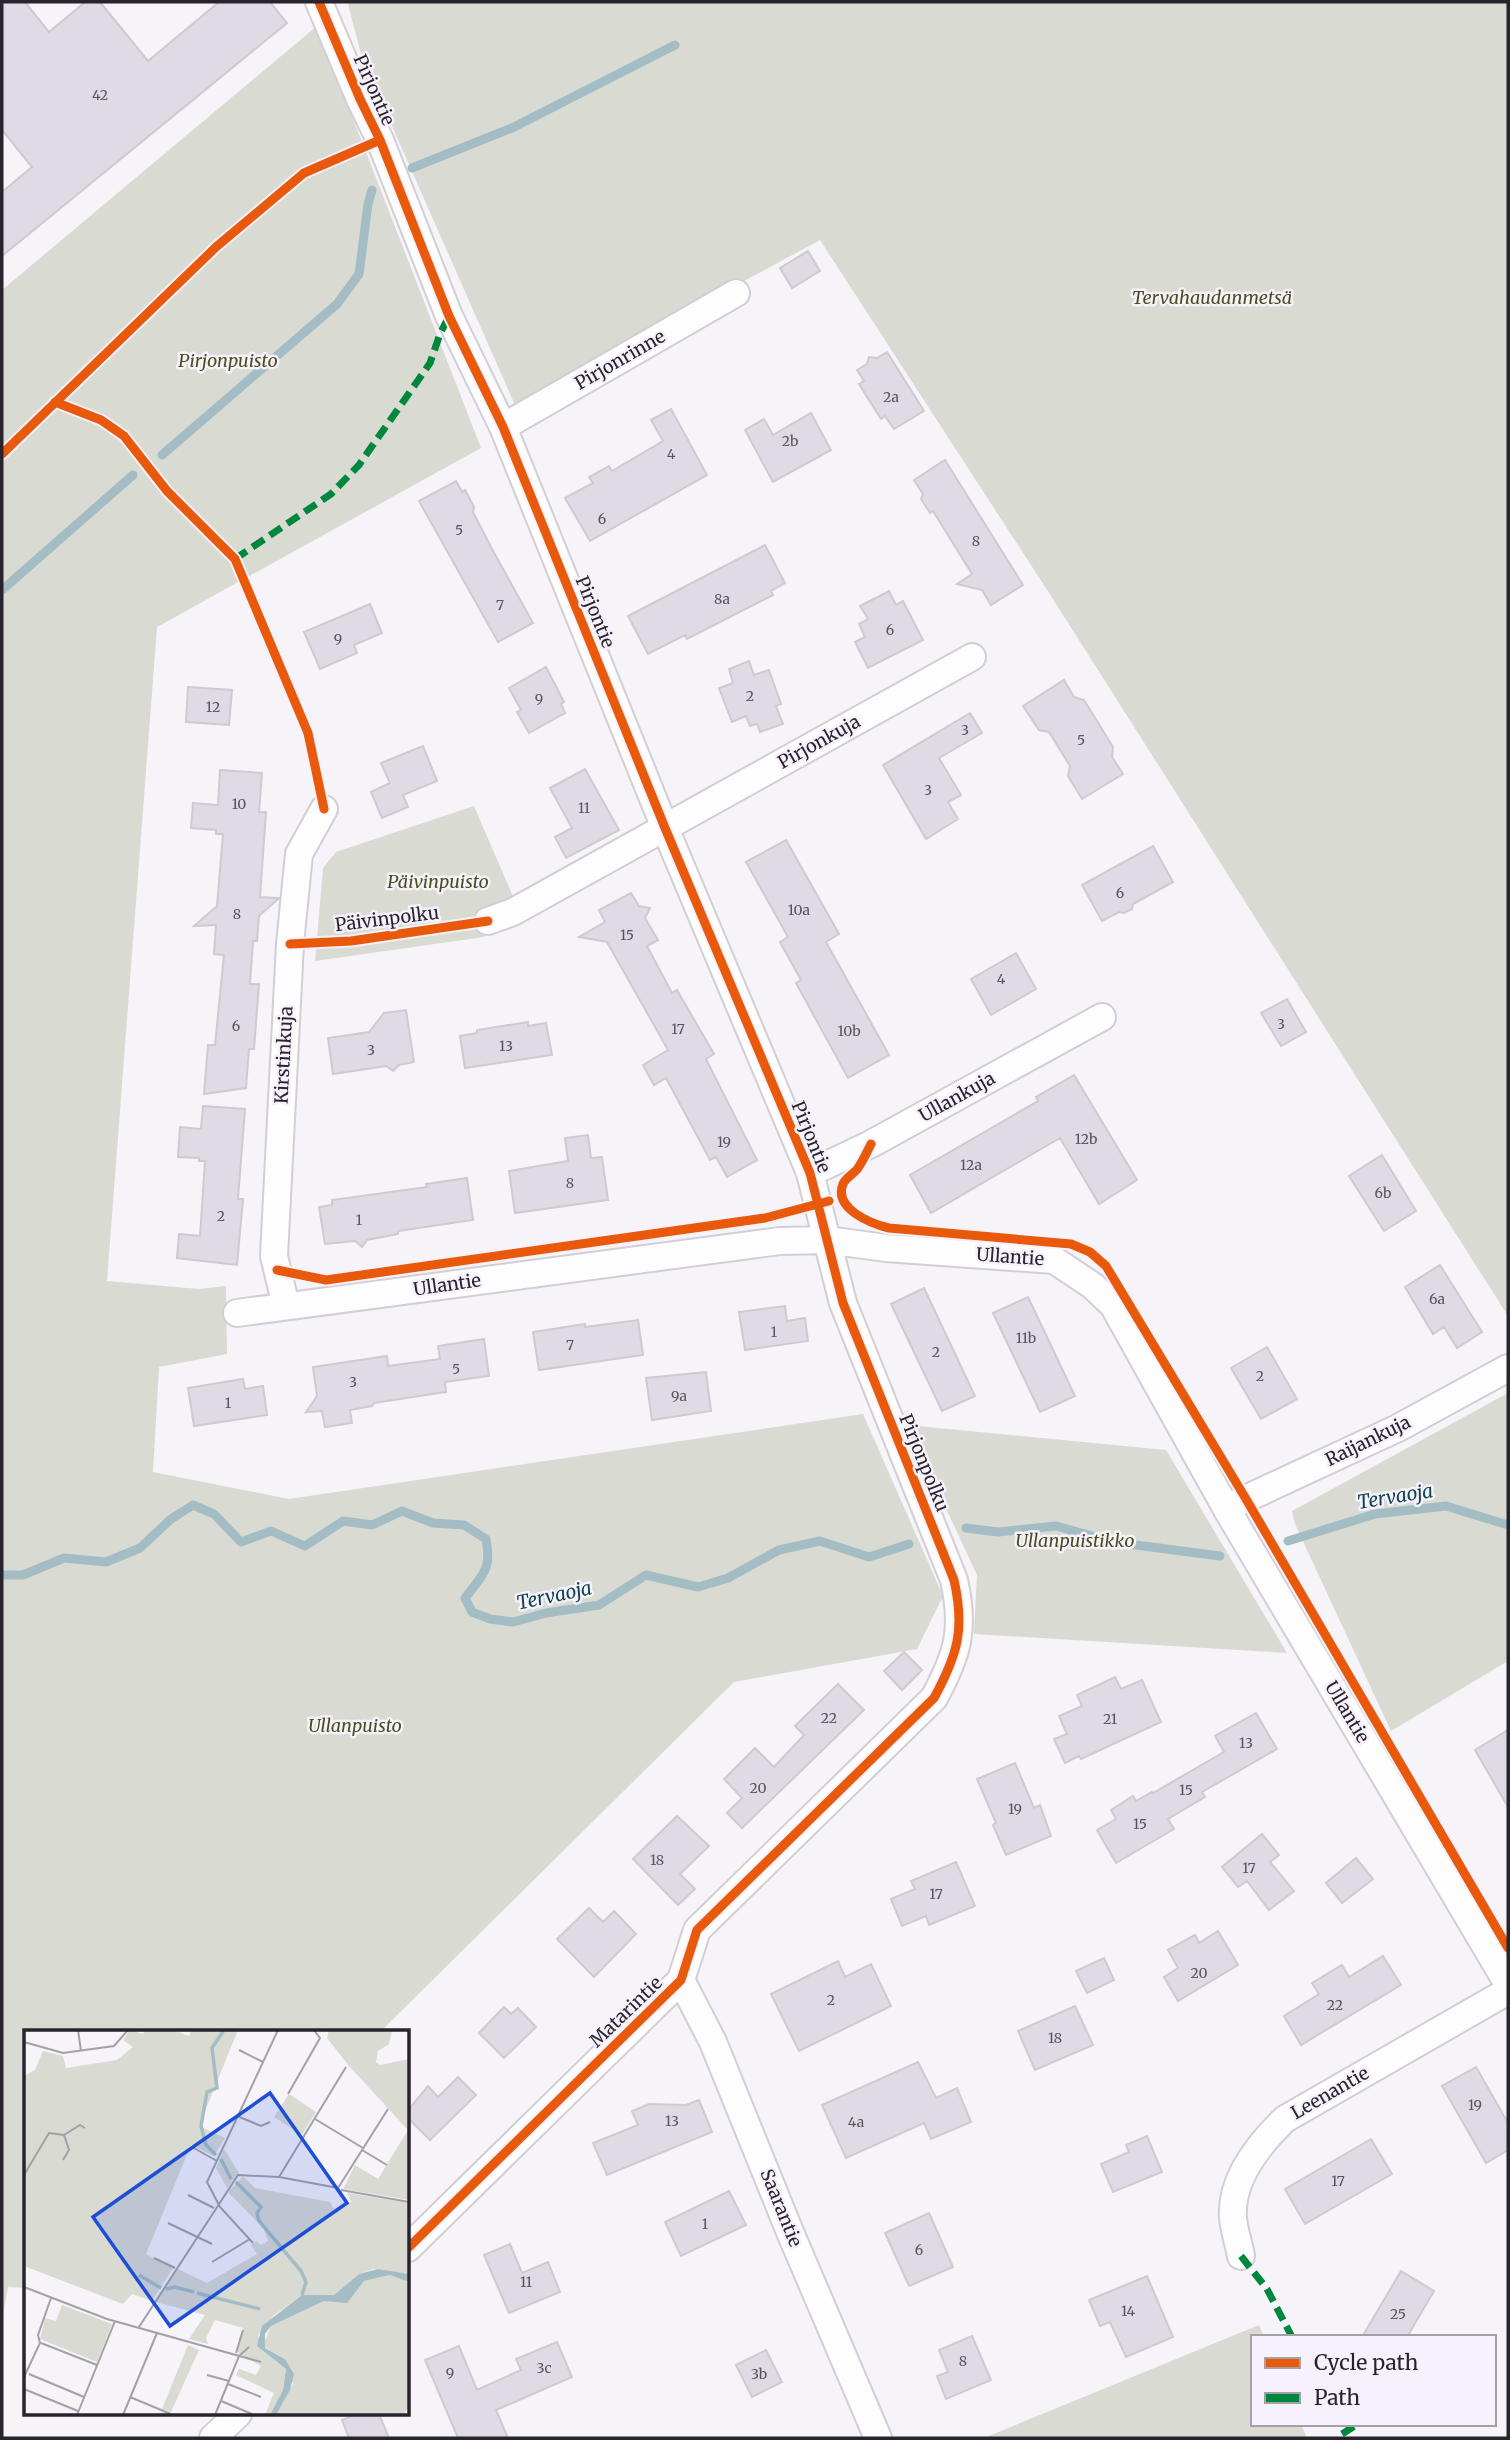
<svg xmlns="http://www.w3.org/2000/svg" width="1510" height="2440" viewBox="0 0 1510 2440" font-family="Merriweather,serif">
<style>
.green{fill:#d9dad1}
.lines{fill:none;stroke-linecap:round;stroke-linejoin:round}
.stream{stroke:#a4bdc5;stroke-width:9}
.building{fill:#dfdae3;stroke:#cecad1;stroke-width:2}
.street-casing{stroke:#d2ced6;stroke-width:30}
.street{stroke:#fefdfe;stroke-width:26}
.quiet{stroke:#00873e;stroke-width:7;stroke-dasharray:14 7;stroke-linecap:butt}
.cycleway-casing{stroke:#f6f1fb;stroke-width:13}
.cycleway{stroke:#e8590c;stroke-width:9}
.labels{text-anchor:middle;stroke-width:5;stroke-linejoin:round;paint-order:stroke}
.number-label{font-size:14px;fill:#58535c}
.street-label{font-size:18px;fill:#29232d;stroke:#f6f1fb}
.park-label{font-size:18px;font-style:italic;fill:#48501e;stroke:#f6f1fb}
.water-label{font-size:19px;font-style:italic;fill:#0c454f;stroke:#f6f1fb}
.inset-river{fill:none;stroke:#a4bdc5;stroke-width:3.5}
.inset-road{fill:none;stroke:#a4a0a7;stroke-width:2}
.view{fill:#1d4ed8;fill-opacity:0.15;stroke:#1d4ed8;stroke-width:3.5}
.inset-edge{fill:none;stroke:#29232d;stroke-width:3.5}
</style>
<rect width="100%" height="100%" fill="#f6f3f9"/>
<path class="green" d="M351,2H1508V1316L1051,596L820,240L515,405L362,58L348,4Z
M317,26L481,448L157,627L107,1281L199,1289L226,1286L227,1354L159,1367L153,1472L289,1499L863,1414L943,1596L917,1649L734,1682L380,2032H26V2288L8,2287L2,2320V290Z
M474,806L515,901L484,937L315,961L323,868L336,852Z
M1508,1393V1661L1391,1731L1295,1524L1292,1511Z
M907,1425L1166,1450L1287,1653L974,1634L977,1575Z
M1259,2325L1264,2337H1253V2424H1301L1307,2438H984Z"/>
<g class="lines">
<path class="stream" d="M412,168L514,127L675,45
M162,455L337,304L359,274L368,204L372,190
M2,590L133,475
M966,1528L998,1532L1056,1526L1113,1542L1220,1556
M1288,1541L1375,1514L1446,1506L1508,1525
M2,1575H23L64,1558L106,1562L140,1548L171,1519L193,1505L214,1514L241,1542L271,1531L305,1546L343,1521L372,1525L402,1511L433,1523L464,1525L486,1539C492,1570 483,1574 465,1598L472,1612L490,1619L513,1622L546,1613L599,1605L646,1575L698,1587L728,1578L779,1550L820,1541L869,1557L909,1544"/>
</g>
<path class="building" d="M2,2H25L49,32L85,2H100L148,61L219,2H270L287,23L2,256V192L32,167L2,130Z
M808,251L820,271L792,288L780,268Z
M887,352L924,411L894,429L885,416L881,419L859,384L864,381L857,370L867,364L869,357L877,358Z
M671,409L707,475L590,541L565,498L593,483L589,477L609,466L612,471L663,441L651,420Z
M811,413L831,450L773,482L745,430L764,419L773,435Z
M945,460L1023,585L991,605L982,590L957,584L972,574L933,511L930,513L921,499L923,494L914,480Z
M456,481L462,492L465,490L474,507L473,512L492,549L533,623L498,642L419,501Z
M765,545L785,583L771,591L773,595L687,639L685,635L648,654L628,616Z
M889,591L896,605L903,601L923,640L868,668L855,642L865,637L859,624L868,619L860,606Z
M370,604L382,633L354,645L357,653L320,669L304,632Z
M749,661L754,675L769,670L781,704L776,706L783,724L760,732L757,724L750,726L746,716L732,722L719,688L733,683L729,669Z
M546,667L564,702L561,704L565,713L529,733L517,712L521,710L509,688Z
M1064,680L1074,697L1084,700L1113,747L1112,757L1123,774L1082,799L1068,776L1070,766L1049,732L1039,730L1023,706Z
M188,687L232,690L229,725L186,722Z
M970,713L982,733L939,758L961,795L948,802L958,819L926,839L883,765Z
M423,746L437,781L403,795L408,807L382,818L371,792L390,783L381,763Z
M585,769L619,830L566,858L555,837L572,828L550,788Z
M220,770L262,773L259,812H266L260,897L279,898L259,916L257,941H253L250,984H259L254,1049H249L246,1088L204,1094L208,1045H215L224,955L214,954L216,925L194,926L217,906L223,834H216V830L191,828L193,803L218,805Z
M786,840L839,934L826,942L889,1055L848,1078L796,983L801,980L780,942L788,937L746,862Z
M1153,846L1173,882L1133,904L1132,909L1124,913L1119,912L1102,921L1082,885Z
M631,893L639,906L650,908L645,918L658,940L647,946L672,993L677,990L714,1054L706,1059L757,1160L727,1177L716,1157L710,1160L666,1078L654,1085L643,1065L668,1050L607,942L579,937L605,922L599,910Z
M1016,953L1036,989L991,1015L971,979Z
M1287,999L1306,1032L1281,1046L1261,1013Z
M406,1010L414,1062L399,1065L393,1071L386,1066L333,1074L328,1038L369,1032L384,1013Z
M528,1022V1026L546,1023L552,1055L465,1068L460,1036L477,1033V1030Z
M1074,1075L1137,1180L1099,1204L1060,1138L931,1213L910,1175L1038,1101L1036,1097Z
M203,1106L245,1109L238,1199H243L237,1265L177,1258L179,1234L200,1236L205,1161H199V1158L178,1157L180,1127L201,1129Z
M588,1135L591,1158L602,1157L608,1200L515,1213L509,1171L568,1161L565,1138Z
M1382,1155L1416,1211L1384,1231L1349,1176Z
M467,1178L473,1220L398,1231V1234L367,1240L362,1247L355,1241L325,1244L319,1207L332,1205V1200L427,1187L426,1184Z
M1440,1265L1482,1332L1457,1348L1444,1327L1433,1334L1405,1287Z
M924,1288L975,1396L942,1411L891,1304Z
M1028,1297L1075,1396L1040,1412L993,1313Z
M785,1306L787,1321L805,1318L808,1341L745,1350L739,1312Z
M638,1320L643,1355L539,1370L533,1332L585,1324V1327Z
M484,1339L489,1376L445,1382L446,1392L374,1403L372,1406L350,1410L352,1423L325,1427L322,1411L306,1412L317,1396L313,1367L387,1356L388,1366L440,1359L438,1346Z
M1267,1347L1297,1399L1261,1419L1231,1368Z
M706,1372L711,1411L652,1420L646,1378Z
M243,1379L245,1389L263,1386L267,1415L194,1426L188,1388Z
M904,1652L922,1670L902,1690L884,1671Z
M1115,1677L1121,1689L1142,1680L1161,1722L1081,1759L1079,1756L1065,1763L1054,1739L1067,1734L1059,1716L1082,1706L1077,1695Z
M838,1684L864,1710L742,1828L727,1813L742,1798L724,1779L755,1748L774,1767L804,1735L795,1726Z
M1256,1713L1277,1749L1202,1792L1205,1797L1168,1819L1174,1829L1116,1863L1097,1830L1116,1819L1111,1810L1133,1796L1136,1801L1152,1792L1153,1793L1224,1752L1215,1736Z
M1508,1730V1807L1475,1750Z
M1015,1763L1034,1808L1040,1805L1051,1836L1006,1855L993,1825L996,1823L977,1779Z
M677,1816L709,1846L680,1874L695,1889L678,1905L633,1859Z
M1262,1834L1279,1855L1270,1862L1294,1891L1269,1910L1247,1881L1238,1887L1222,1867Z
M1356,1858L1373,1879L1342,1903L1326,1883Z
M956,1862L975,1906L929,1925L926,1916L902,1926L891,1899L915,1889L911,1881Z
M589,1908L603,1922L614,1911L636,1934L594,1977L557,1939Z
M1218,1931L1238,1965L1178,2001L1164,1977L1178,1968L1168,1950L1195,1935L1199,1943Z
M1383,1956L1401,1985L1301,2045L1284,2016L1319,1994L1312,1983L1342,1965L1349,1977Z
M1104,1958L1114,1980L1087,1993L1076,1971Z
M838,1961L845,1977L871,1964L891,2006L799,2051L771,1994Z
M1075,2006L1093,2045L1035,2070L1018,2031Z
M504,2007L511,2014L518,2008L536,2027L504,2058L479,2033Z
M918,2062L936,2098L957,2088L971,2122L931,2139L924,2123L846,2158L822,2105Z
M1476,2067L1508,2123V2150L1486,2163L1442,2086Z
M458,2077L476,2095L430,2140L408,2118V2110L428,2086L438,2097Z
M699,2100L712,2132L607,2175L593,2143L638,2125L632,2111L649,2104L686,2105Z
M1147,2136L1162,2172L1113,2192L1101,2164L1129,2152L1126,2145Z
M1371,2139L1392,2174L1305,2224L1285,2189Z
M729,2191L746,2225L681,2256L665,2222Z
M929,2213L953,2267L909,2286L885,2233Z
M510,2244L522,2273L548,2262L560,2292L509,2313L484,2255Z
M1401,2271L1434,2291L1407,2337H1362Z
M1147,2276L1173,2337L1126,2357L1110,2322L1100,2326L1089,2300Z
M972,2336L991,2380L946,2399L937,2376L948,2372L939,2350Z
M557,2342L572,2377L496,2410L508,2438H458L425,2360L459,2346L477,2390L521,2370L516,2359Z
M766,2350L782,2382L752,2397L736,2365Z
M357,2414H379L389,2438H349L342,2420Z"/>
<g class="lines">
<defs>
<path id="street" d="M319,2L360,99L380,140L449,316L503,427L665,828L810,1173L843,1303L954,1580C965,1629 958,1654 934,1698L697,1930L681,1980L408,2248
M503,427L736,293
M488,921L513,912L972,657
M810,1173L871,1144L1102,1017
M286,1306L274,1256L290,944L299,854L324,809
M237,1313L780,1241L827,1240L886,1248L1054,1260L1093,1286L1113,1305L1226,1508L1508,1984
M1226,1508L1398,1428L1508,1368
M681,1980L713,2042L790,2232L878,2438
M1241,2256C1239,2244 1234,2231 1233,2218C1230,2179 1259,2144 1285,2119L1508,1991
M213,2438L238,2414"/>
</defs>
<use href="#street" class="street-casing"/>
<use href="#street" class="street"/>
<path class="quiet" d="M235,559L331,494L359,465L430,363L440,334L449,316
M1241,2256L1267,2289L1292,2337
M1342,2434L1358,2424"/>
<defs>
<path id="cycleway" d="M319,2L360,99L380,140L449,316L503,427L665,828L810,1173L843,1303L954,1580C965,1629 958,1654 934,1698L697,1930L681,1980L408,2248
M55,402L101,420L124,436L167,491L235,559L308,733L324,809
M2,454L216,247L304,173L380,140
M290,944L351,941L488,921
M871,1144C867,1152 863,1161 858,1168C854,1174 846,1177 843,1184C833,1209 872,1224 889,1228L1071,1244L1090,1252L1106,1266L1246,1499L1508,1948
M277,1270L326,1280L765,1218L829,1201"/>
</defs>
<use href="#cycleway" class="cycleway-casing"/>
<use href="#cycleway" class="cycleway"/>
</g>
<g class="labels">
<g class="number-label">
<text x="100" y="100">42</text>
<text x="891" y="402">2a</text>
<text x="790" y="446">2b</text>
<text x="671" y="459">4</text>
<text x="602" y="524">6</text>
<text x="459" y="535">5</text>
<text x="976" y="546">8</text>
<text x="722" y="604">8a</text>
<text x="500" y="610">7</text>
<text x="890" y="635">6</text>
<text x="338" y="644">9</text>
<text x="750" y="701">2</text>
<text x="539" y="704">9</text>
<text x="213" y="712">12</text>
<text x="965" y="735">3</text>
<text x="1081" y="745">5</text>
<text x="928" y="795">3</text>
<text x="239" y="809">10</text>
<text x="584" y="813">11</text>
<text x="1120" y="898">6</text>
<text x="799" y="915">10a</text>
<text x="237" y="919">8</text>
<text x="627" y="940">15</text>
<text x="1001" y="984">4</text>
<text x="1281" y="1029">3</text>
<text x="236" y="1031">6</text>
<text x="678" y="1034">17</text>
<text x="849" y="1036">10b</text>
<text x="506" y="1051">13</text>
<text x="371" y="1055">3</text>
<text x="1086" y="1144">12b</text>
<text x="724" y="1147">19</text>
<text x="971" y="1170">12a</text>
<text x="570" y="1188">8</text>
<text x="1383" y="1198">6b</text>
<text x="221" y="1221">2</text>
<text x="359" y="1225">1</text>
<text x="1437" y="1304">6a</text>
<text x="774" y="1337">1</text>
<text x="1026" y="1343">11b</text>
<text x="570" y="1350">7</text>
<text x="936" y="1357">2</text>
<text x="456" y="1374">5</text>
<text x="1260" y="1381">2</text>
<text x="353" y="1387">3</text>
<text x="679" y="1401">9a</text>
<text x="228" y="1408">1</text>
<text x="829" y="1723">22</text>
<text x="1110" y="1724">21</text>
<text x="1246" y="1748">13</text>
<text x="758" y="1793">20</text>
<text x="1186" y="1795">15</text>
<text x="1015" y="1814">19</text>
<text x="1140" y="1829">15</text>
<text x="657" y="1865">18</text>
<text x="1249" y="1873">17</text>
<text x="936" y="1899">17</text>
<text x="1199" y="1978">20</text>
<text x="831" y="2005">2</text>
<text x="1335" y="2010">22</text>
<text x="1055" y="2043">18</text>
<text x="1475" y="2110">19</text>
<text x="672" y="2126">13</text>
<text x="856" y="2127">4a</text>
<text x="1338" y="2186">17</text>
<text x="705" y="2229">1</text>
<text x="919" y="2255">6</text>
<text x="526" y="2287">11</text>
<text x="1128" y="2316">14</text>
<text x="1398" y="2319">25</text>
<text x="963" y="2366">8</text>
<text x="544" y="2373">3c</text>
<text x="450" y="2378">9</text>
<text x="759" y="2379">3b</text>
</g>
<g class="street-label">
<text transform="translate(374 90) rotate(66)" y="6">Pirjontie</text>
<text transform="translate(620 360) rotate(-30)" y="6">Pirjonrinne</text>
<text transform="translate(595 612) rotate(68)" y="6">Pirjontie</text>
<text transform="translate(819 742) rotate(-29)" y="6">Pirjonkuja</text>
<text transform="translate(387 919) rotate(-7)" y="6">Päivinpolku</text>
<text transform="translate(284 1055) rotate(-87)" y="6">Kirstinkuja</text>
<text transform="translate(957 1097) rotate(-29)" y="6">Ullankuja</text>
<text transform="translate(811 1137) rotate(68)" y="6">Pirjontie</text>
<text transform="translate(1010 1257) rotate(4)" y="6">Ullantie</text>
<text transform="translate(447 1285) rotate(-8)" y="6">Ullantie</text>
<text transform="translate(1368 1441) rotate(-26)" y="6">Raijankuja</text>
<text transform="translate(924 1463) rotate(68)" y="6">Pirjonpolku</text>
<text transform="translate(1347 1712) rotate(59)" y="6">Ullantie</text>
<text transform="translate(626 2012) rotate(-44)" y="6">Matarintie</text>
<text transform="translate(1330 2093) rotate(-30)" y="6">Leenantie</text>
<text transform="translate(781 2208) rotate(68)" y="6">Saarantie</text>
</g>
<g class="park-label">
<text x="1212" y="304">Tervahaudanmetsä</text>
<text x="228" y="367">Pirjonpuisto</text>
<text x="438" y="888">Päivinpuisto</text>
<text x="1075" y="1547">Ullanpuistikko</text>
<text x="355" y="1732">Ullanpuisto</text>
</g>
<g class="water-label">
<text transform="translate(1395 1496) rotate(-9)" y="7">Tervaoja</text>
<text transform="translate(554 1595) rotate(-12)" y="7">Tervaoja</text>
</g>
</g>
<g transform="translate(24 2030)">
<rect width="385" height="385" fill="#f6f3f9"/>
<path d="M106,0L119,4L122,0H149L165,6L167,0H214L175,96L201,108L190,126L167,115L122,224L149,238L128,271L108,264L99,274L0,236V46L11,40L19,21L39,26L42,38L93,30L109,17L99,10ZM305,0L368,1L365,14L354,21L352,32L356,35L385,29V170L319,159L331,135L354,149L384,100L325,36L303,8ZM265,64L292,82L278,105L250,87ZM200,119L215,143L203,158L192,138ZM219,146L231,158L306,172L311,180L327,172L323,163L385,173V244L350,239L335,244L310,265L277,266L249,286L234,305L239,321L262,339L259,360L246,385H241L250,363L212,345L215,339L232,345L237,336L213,322L219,298L191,290L182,308L184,314L165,309L181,285L132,272L154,239L183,253L233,224L227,215L232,211L237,215L244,211L240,199L204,162ZM366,245L385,252V376L380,385H252L269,354L261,329L239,316L247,296L300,271L326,267L340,251ZM38,275L88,294L73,332L16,309L21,288L32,291ZM164,315L175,320L147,382L138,379Z" fill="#d9dad1"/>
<path d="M354,239L385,244V252L366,245L340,251L323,273L300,271L247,296L241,304V318L261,329L270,344L266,360L252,385H246L259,360L262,339L233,316L238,296L278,265H310L335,244Z" fill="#a4bdc5"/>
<path class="inset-river" d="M192,125L182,115L177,96L183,62L193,58L188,18L200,0M197,129L207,149M212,152L237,177L233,183L235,191L277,241L282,252L278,265M115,245L137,258M142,259L151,257L170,262M173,263L236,279"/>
<path class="inset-road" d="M54,0L57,21M0,12L39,23L90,16L104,0M215,20L239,32M264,64L296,8L290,0M213,86L237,96L246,92M291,89L339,118M40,105L56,95L61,98M168,117L193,131M338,120L363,135M0,145L25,103L40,105L45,120L39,130M255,147L322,37M314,158L364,79M317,160L385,172M164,165L190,178M144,193L188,214M229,213L196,177L183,152L254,0M130,228L151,238M188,232L226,209M0,257L83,289L237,332M115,297L214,145L255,147L314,158L324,173M17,313L73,335M212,323L219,300M5,344L60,367M183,345L205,351M0,347L16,313L14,305L27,268M204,354L237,367M0,359L54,381M106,367L149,385M197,371L228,384M53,385L91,291M99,385L133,303M191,385L215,326L225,317"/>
<path class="view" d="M246,63L323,173L146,296L69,187Z"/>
<rect width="385" height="385" class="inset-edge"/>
</g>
<rect width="1510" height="2440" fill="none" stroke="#29232d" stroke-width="7"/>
<rect x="1251" y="2335" width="245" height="91" fill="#f6f1fb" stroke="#a49fa9" stroke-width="2"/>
<rect x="1265" y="2358" width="35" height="10" fill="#e8590c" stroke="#a49fa9" stroke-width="2"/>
<text x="1314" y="2370" font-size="21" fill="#29232d">Cycle path</text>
<rect x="1265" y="2393" width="35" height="10" fill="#00873e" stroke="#a49fa9" stroke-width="2"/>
<text x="1314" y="2405" font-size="21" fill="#29232d">Path</text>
</svg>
